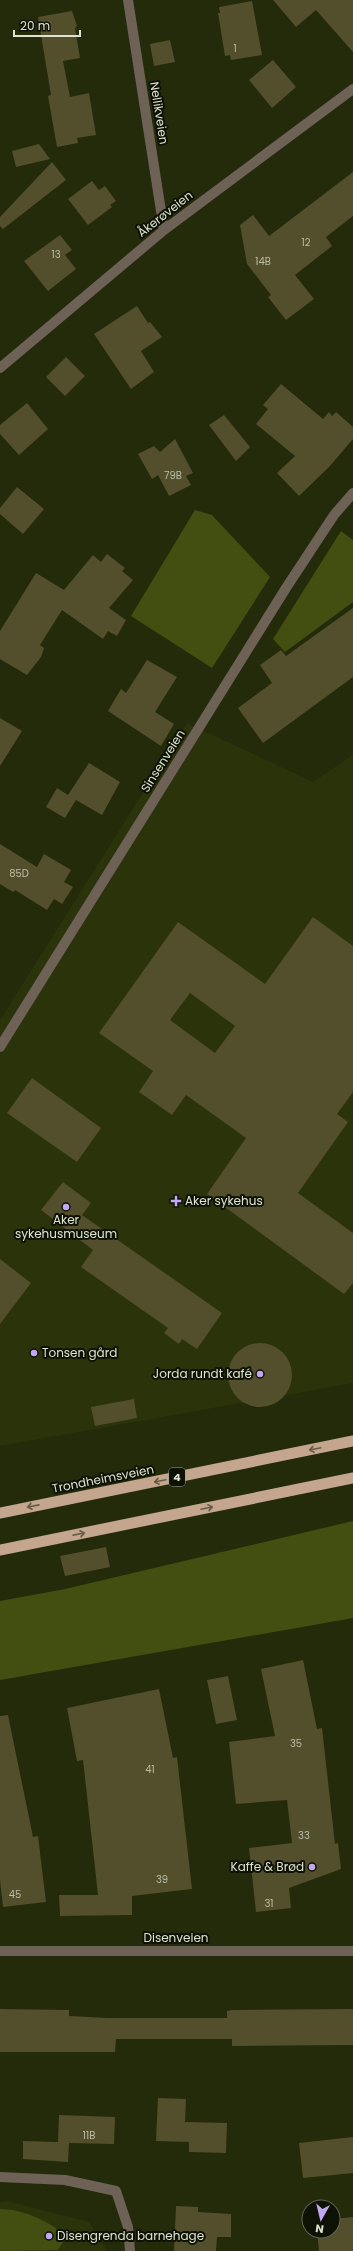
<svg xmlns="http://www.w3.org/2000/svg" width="353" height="2251" viewBox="0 0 353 2251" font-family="Poppins,sans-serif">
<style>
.built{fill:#2b330a}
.green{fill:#424f11}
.building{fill:#534e2b;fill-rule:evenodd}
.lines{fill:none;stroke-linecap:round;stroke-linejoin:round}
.minor{stroke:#6e6156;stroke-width:10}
.trunk{stroke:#c3a68d;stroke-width:11}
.oneway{stroke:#685c49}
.poi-dot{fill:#c2a7f2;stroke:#0e1205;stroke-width:1.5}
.labels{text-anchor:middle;stroke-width:4;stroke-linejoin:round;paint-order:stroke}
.number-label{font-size:10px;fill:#babea7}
.shield{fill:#0e1205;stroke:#9fa493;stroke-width:1}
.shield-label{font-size:11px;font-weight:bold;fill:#dde3d0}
.street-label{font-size:12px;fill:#dde3d0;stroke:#0e1205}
.poi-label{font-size:12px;fill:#dde3d0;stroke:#0e1205;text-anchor:start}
</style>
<rect width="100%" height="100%" fill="#242b0a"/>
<path class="built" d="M187,723L313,782L353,755V1383L0,1446V1020Z
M7,2201L89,2222L107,2251H0V2202Z"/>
<path class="green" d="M195,510L212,515L270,577L212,668L131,616Z
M341,531L353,540V602L285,652L273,639Z
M353,1521V1618L0,1680V1601L65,1589Z
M0,2209C22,2209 46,2220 63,2233V2242L58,2250L0,2251Z"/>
<path class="building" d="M273,0H353V52L316,10L296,27Z
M252,1L262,55L231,60L230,55L225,56L218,13H220L219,7Z
M72,11L77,26L75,28L80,58L63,61L70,97L89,93L96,135L77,138L78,143L57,147L48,96L51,95L38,17Z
M170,40L175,62L154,66L150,44Z
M273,60L296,87L272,108L249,80Z
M39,144L50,159L16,167L12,151Z
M52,162L66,180L3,229L0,226V217Z
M353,172V216L326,237L332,246L295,275L314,299L286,320L268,297L271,295L247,264L240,225L253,215L269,236Z
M92,181L99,190L105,186L116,201L110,205L112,207L88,225L68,199Z
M60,235L72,250L65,255L76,269L48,291L24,261Z
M137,306L148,323L150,322L162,337L141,351L154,372L131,389L94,334Z
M66,357L85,376L65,396L46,377Z
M281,384L323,419L329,412L332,416L336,412L353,427V439L329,467L299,496L277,473L295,456L256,424L268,409L263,405Z
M27,403L48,429L19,455L0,434V425Z
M224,415L250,447L236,461L209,425Z
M175,439L193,473L186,476L191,485L169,496L158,475L152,479L138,454L154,446L160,452Z
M17,487L44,509L23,534L0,514V508Z
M107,554L125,568L122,571L133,580L109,608L126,620L117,636L108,631L103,639L62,610L40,645L44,648L41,657L27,675L0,659V631L36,573L64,590L93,555L101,562Z
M353,608V677L263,743L238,708L272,683L260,665L281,650L286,656Z
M147,660L177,677L155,712L174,724L161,746L108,711L121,689L126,693Z
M0,718L22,731L0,766Z
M89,763L120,782L102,815L76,800L65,818L46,807L57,788L68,795Z
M0,844L37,867L44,854L71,870L64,882L73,887L62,904L54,899L47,910L15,890L13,892L0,884Z
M313,917L353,946V1092L337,1114L348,1122L298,1193L353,1233V1283L344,1294L207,1194L246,1138L186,1095L172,1115L139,1092L153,1071L99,1033L178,922L265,984ZM190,993L235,1026L215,1053L170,1020Z
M32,1078L101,1128L77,1162L7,1113Z
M63,1182L91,1203L82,1215L222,1313L197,1349L182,1339L179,1344L164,1333L168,1328L81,1267L93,1250L41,1210Z
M0,1259L31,1283L0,1324Z
M228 1375a32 32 0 1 1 64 0a32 32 0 1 1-64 0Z
M134,1399L137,1418L95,1426L91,1407Z
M106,1547L110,1567L65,1576L60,1556Z
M303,1660L317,1729L322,1728L335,1844L338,1843L341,1869L289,1888L291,1908L256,1912L249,1848L292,1843L287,1800L236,1804L229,1742L275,1736L261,1669Z
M228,1676L237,1720L216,1724L207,1680Z
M159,1689L173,1758L177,1757L192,1889L132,1896V1915L60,1916L59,1895H98L83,1760L77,1761L67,1708Z
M8,1715L33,1837L38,1836L46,1902L3,1907L0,1880V1716Z
M0,2009L69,2010V2016L108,2018H227V2011L232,2010L353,2009V2045L232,2046V2039H116L115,2052H0Z
M158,2098L186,2099L185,2122L227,2123L226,2153L189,2152V2142L156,2141Z
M59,2115L115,2117L114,2144L69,2143L68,2162L23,2159V2141L58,2142Z
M353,2137V2173L303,2178L299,2143Z
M176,2206L198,2207V2212L231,2214V2237H217L216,2251H174Z
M353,2217V2251H319L317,2231H333V2219Z"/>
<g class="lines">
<path class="minor" d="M128,0L164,230
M0,368L164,230L353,89
M0,1047L286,588L334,515L353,493
M0,1951H353
M0,2177L65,2180L116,2191L128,2227L130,2251"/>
<path class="trunk" d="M0,1513L353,1441
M0,1550L353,1478"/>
</g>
<defs><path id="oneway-shaft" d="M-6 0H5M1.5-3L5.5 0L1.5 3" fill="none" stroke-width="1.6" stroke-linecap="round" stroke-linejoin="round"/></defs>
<g class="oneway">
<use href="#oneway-shaft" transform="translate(315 1449) rotate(168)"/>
<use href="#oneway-shaft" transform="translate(160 1481) rotate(168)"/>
<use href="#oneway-shaft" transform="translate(33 1506) rotate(169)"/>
<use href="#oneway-shaft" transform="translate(207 1508) rotate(-12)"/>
<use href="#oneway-shaft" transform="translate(79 1534) rotate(-11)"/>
</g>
<g class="poi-dot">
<path d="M174 1195h4v4h4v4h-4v4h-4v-4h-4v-4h4z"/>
<circle cx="66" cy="1207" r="4"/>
<circle cx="34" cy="1353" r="4"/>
<circle cx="260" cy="1374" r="4"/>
<circle cx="312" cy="1867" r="4"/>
<circle cx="49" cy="2236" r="4"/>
</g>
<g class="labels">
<g class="number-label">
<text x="235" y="52">1</text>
<text x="306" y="246">12</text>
<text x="56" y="258">13</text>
<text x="263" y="265">14B</text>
<text x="173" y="479">79B</text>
<text x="19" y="877">85D</text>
<text x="296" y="1747">35</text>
<text x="150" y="1773">41</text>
<text x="304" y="1839">33</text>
<text x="162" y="1883">39</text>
<text x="15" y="1898">45</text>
<text x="269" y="1907">31</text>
<text x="89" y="2139">11B</text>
</g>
<rect class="shield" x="169" y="1468" width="16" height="18" rx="3"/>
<g class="shield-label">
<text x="177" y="1481">4</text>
</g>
<g class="street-label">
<text transform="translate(159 113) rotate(81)" y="4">Nellikveien</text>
<text transform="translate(165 214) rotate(-38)" y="4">Åkerøveien</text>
<text transform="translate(163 761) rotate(-58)" y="4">Sinsenveien</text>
<text transform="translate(103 1479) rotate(-11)" y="4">Trondheimsveien</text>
<text x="176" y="1942">Disenveien</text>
</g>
<g class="poi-label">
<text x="185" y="1205">Aker sykehus</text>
<text x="66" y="1224" text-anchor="middle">Aker<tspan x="66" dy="14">sykehusmuseum</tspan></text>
<text x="42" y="1357">Tonsen gård</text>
<text x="252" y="1378" text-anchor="end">Jorda rundt kafé</text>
<text x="304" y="1871" text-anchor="end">Kaffe &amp; Brød</text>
<text x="57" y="2240">Disengrenda barnehage</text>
</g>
</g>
<g transform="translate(321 2219) rotate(188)"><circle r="19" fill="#0e1205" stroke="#616656"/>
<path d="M0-3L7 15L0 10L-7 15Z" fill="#c2a7f2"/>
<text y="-6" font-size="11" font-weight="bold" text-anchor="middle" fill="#dde3d0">N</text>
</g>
<path d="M14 30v6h66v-6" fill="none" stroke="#dde3d0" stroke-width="2"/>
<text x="20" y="30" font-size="12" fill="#dde3d0" stroke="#0e1205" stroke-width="3" paint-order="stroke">20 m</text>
</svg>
